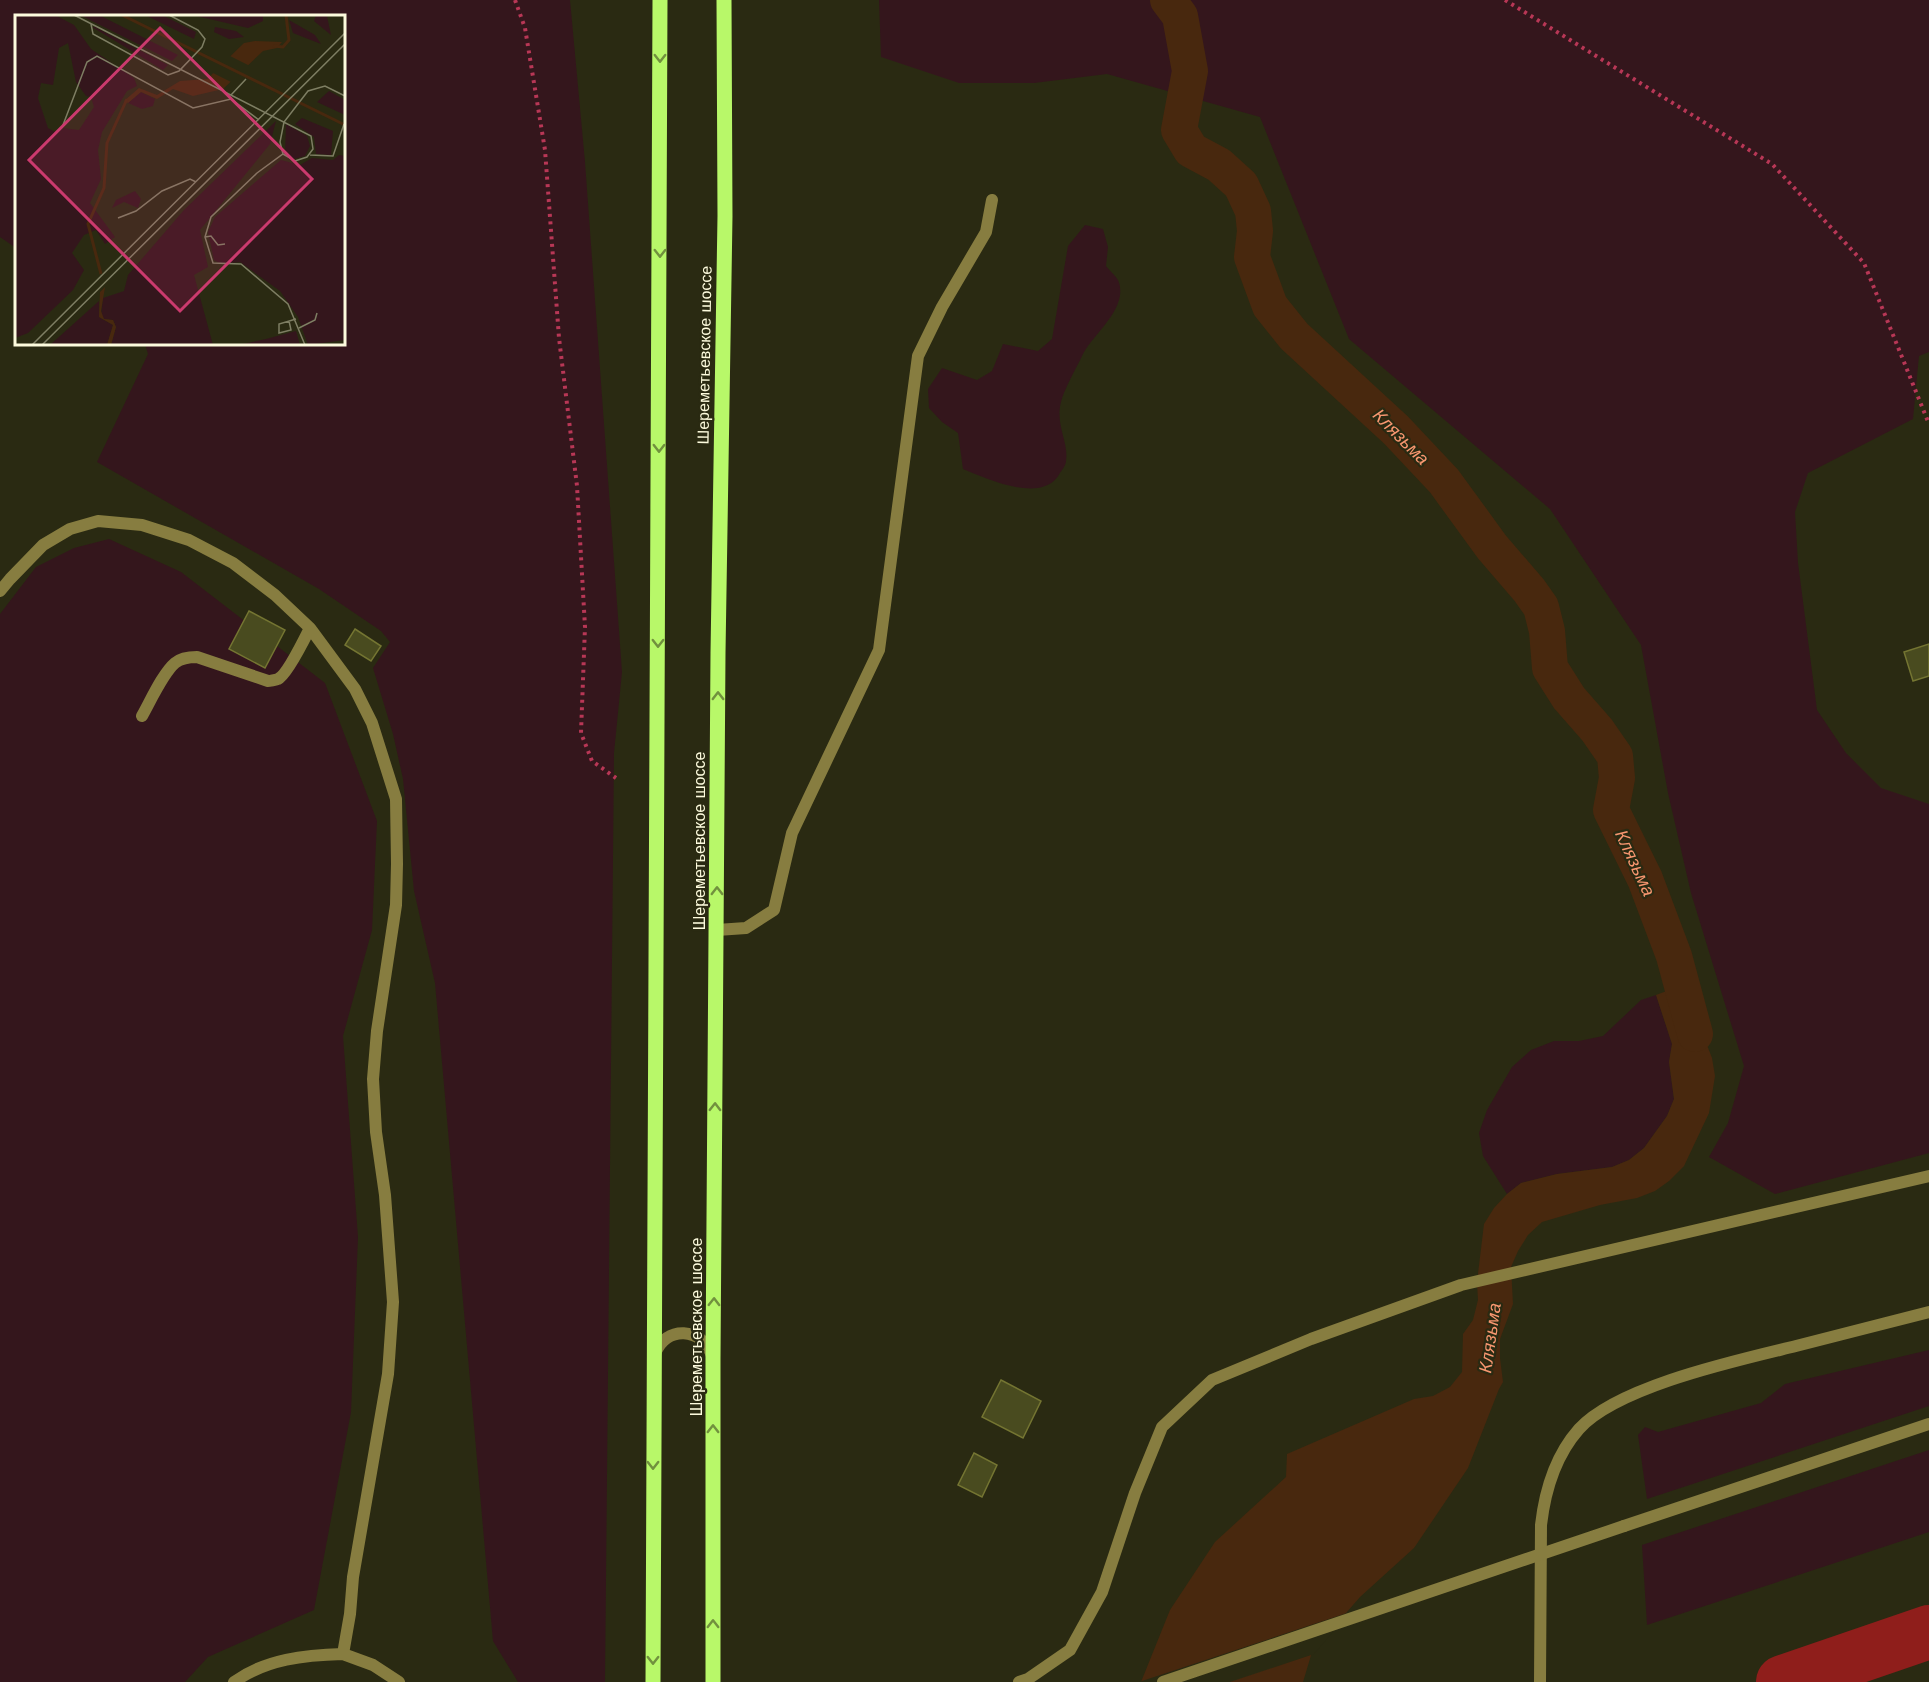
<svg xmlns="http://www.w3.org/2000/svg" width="1929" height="1682" viewBox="0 0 1929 1682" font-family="'Work Sans',sans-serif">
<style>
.green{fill:#34161c}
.water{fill:#48280e}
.pier{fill:#2a2a12}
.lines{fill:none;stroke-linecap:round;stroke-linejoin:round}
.river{stroke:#48280e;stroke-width:36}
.taxiway{stroke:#8f1e1b;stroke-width:54}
.building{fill:#494b1f;stroke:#747532;stroke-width:1.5}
.path{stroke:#b83756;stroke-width:4;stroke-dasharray:3 4.5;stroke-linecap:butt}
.service{stroke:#877d40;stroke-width:12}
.minor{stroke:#877d40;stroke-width:12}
.primary{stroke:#b8f869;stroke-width:15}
.service-bridge{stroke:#877d40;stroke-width:12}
.oneway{stroke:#71913e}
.labels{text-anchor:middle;stroke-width:4.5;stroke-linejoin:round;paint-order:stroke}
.street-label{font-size:16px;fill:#fdfbdd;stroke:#2a2a12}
.water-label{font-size:18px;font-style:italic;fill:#f89770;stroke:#2a2a12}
.inset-river{fill:none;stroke:#48280e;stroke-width:3}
.inset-road{fill:none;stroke:#7e7e63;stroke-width:1.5}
.view{fill:#cb3a6e;fill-opacity:0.15;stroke:#cb3a6e;stroke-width:3}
.inset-edge{fill:none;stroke:#fdfbdd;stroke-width:3}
</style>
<rect width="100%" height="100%" fill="#2a2a12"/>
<path class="green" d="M0,0H570L585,162L622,672L614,753L605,1682H518L493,1641L435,983L414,891L403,779L393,734L373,668L390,642L381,631L319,589L97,462L148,354L145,344H344V16H16V248L0,237Z
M879,0H1929V352L1919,356L1913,419L1808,473L1795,512L1798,563L1817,710L1846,753L1881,788L1929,804V1153L1775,1194L1709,1157L1728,1123L1744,1066L1691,893L1668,793L1641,645L1550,509L1349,339L1260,117L1107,74L1034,83H959L881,57Z
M1085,225L1103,229L1108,247L1106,266C1109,270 1115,275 1118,280C1130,308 1092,334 1082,356C1076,369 1064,389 1061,402C1055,425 1069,442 1066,461C1066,465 1062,470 1060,473C1043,505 988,479 963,469L958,433L942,422L929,408L928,389L942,368L977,380L992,371L1003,344L1038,351L1052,339L1068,246Z
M109,539L181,572L325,683L377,821L372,930L343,1036L358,1237L351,1412L314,1610L208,1657L185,1682H0V614L36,567L74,548Z
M1656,995L1672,1044L1669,1062L1674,1099L1667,1116L1644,1148L1629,1160L1612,1167L1557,1174L1521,1183L1507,1194L1483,1156L1479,1133L1487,1110L1512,1067L1531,1050L1554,1041H1579L1603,1036L1641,1000Z
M1929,1350V1406L1647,1499L1638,1435L1645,1427L1658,1432L1761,1403L1785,1384Z
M1929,1450V1532L1647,1625L1642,1545Z"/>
<path class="water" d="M1693,981L1698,1004V1022L1712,1058L1715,1076L1709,1113L1684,1166L1669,1181L1655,1191L1637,1198L1600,1205L1542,1222L1528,1235L1518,1251L1511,1267L1513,1304L1500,1339V1358L1503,1382L1499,1389L1468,1468L1414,1548L1360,1597L1312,1652L1303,1682H1141L1170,1610L1215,1542L1286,1477L1287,1454L1414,1399L1433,1396L1450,1387L1462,1372L1463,1334L1473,1320L1478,1300L1477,1282L1484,1224L1494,1208L1507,1194L1521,1183L1557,1174L1612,1167L1629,1160L1644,1148L1667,1116L1674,1099L1669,1062L1672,1044L1656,995Z"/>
<path class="pier" d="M1350,1612L1314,1654L1230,1682H1139Z"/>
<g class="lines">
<path class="river" d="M1168,0L1180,16L1190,71L1179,130L1191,150L1219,165L1241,185L1253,211L1255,231L1252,257L1270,306L1294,336L1396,430L1444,481L1492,547L1529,590L1541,607L1547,631L1550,668L1569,698L1597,730L1615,756L1617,778L1611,810L1645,879L1674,956L1695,1034"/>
<path class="taxiway" d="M1783,1682L1929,1632"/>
</g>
<path class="building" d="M249,611L285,630L265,668L229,649Z
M355,629L381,646L371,661L345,645Z
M1929,644V676L1913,681L1904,652Z
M1001,1380L1041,1401L1023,1438L982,1417Z
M974,1453L997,1465L982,1497L958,1485Z"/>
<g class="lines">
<path class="path" d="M515,0L525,28L545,150L559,338L577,486L585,627L581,733L592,761L616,778
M1505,0L1772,164L1864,263L1929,424"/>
<path class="service" d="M0,591L10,579L43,545L70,529L98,521L142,525L189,540L233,563L275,595L310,628L355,689L372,723L396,799L397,864L396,905L377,1031L373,1079L376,1132L385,1195L393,1302L388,1374L353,1577L350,1614L343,1654C305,1655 266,1659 234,1682
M142,716C150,702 163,673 175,663C181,658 189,657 197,657L268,681C269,681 276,680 278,679C287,675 305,638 310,628
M717,930L746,928L774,910L792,833L879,650L918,356L942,307L986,232L992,200
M1624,1526L1929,1424
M343,1654L373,1665L399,1682
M1540,1682L1541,1525C1545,1490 1556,1455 1579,1429C1618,1386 1739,1360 1796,1346C1840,1335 1885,1323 1929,1312"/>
<path class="minor" d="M655,1354C665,1325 703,1327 712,1356
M1019,1682L1028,1679L1070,1650L1102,1592L1135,1493L1162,1427L1212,1380L1311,1339L1461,1285L1929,1176"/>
<path class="primary" d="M653,1682L660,0
M713,1682V1360L718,653L725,216L724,0"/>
<path class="service-bridge" d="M1163,1682L1624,1526"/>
</g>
<defs><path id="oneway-chevron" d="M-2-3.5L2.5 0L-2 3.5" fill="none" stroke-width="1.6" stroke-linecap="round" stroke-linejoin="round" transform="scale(1.5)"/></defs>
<g class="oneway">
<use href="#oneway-chevron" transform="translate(660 58) rotate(90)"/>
<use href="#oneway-chevron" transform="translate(660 253) rotate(90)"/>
<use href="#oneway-chevron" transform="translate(659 448) rotate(90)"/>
<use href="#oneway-chevron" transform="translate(658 643) rotate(90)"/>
<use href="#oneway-chevron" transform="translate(718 696) rotate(-90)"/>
<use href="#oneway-chevron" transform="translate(717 891) rotate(-90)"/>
<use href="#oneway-chevron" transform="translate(715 1107) rotate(-89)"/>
<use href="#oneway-chevron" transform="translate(714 1302) rotate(-89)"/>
<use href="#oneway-chevron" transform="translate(713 1429) rotate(-90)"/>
<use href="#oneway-chevron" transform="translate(653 1465) rotate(90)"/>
<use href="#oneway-chevron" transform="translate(713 1624) rotate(-90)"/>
<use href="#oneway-chevron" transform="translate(653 1660) rotate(90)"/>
</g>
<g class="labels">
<g class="street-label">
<text transform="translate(704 355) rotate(-89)" y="6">Шереметьевское шоссе</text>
<text transform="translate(699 841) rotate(-90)" y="6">Шереметьевское шоссе</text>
<text transform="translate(696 1327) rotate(-90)" y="6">Шереметьевское шоссе</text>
</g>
<g class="water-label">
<text transform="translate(1401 437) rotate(45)" y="6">Клязьма</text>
<text transform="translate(1635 863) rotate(65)" y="6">Клязьма</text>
<text transform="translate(1490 1338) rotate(-82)" y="6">Клязьма</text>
</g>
</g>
<g transform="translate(15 15)">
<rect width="330" height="330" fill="#2a2a12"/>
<path d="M0,0H40L59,10L76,34L119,63L122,71L112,76L87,117L83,135L86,164L75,188L100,222L90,229L81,215L69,220L57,238L69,255L58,275L13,318L0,323ZM53,28L61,67L71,81L76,82L79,92L64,115L48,113L42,118L33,113L23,83L26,68L38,70L44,33ZM65,0H84L163,40L157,46ZM130,0H147L181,17L179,24ZM177,0H248V6L233,13ZM301,0L312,1L316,20L299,6ZM274,5L300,20L306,29L278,18ZM77,12H80L153,50L148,55ZM200,12L221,16L229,22L214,24L199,17ZM314,76L330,85V100L302,87ZM126,77L140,84L138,91L127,94L113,88ZM287,103L318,116L316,140L301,139L299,122L280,109ZM261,106L255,129L185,215L193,252L179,260L198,330H96L101,312L98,305L89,304L86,300L88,283L109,276L113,260L169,195ZM271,109L292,121L295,131L290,141L279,144L270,139ZM324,140L330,141V325L293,330L283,302L265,276L225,247L206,249L199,245L193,217L200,202L266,145L285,150L297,143L318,145ZM120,176L126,184L123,193L109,187L97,193L101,185ZM84,286V302L98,310L92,330H35ZM281,316L285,330H223L251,324Z" fill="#34161c" fill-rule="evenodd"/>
<path d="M240,26L267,27L262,33L248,36L208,74L178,81L158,74L142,84L126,77L113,88L109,86L124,73L142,80L165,66L192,64L229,28ZM90,272L86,296L89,304L98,305L101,312L96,330H92L98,310L84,302L85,277Z" fill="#48280e"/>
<path d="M213,40L237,52L220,69L196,57Z" fill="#2a2a12"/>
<path class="inset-river" d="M107,0L330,110M258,31L268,32L274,25L271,0M86,259L73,209L89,173L92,128L112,84"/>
<path class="inset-road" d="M59,0L296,121L298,134L292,142L280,146L268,139L242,158L196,202L190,222L198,248L226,249L273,289L290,330M76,9L78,19L153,60L164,56L187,32L190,24L183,15L154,0M216,80L231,64M48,110L72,47L82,41L178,93L216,84L244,105M268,139L265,127L269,107L293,76L310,71L330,81M295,140L318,141L329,109M103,203L121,196L147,176L175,164L181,167M190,222L196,221L203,230L210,229M274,306L276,315L264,318V309L281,304M284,313L300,305L302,298M17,330L330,18M27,330L330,29"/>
<path class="view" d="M145,13L297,164L165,296L14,145Z"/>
<rect width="330" height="330" class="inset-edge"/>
</g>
</svg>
